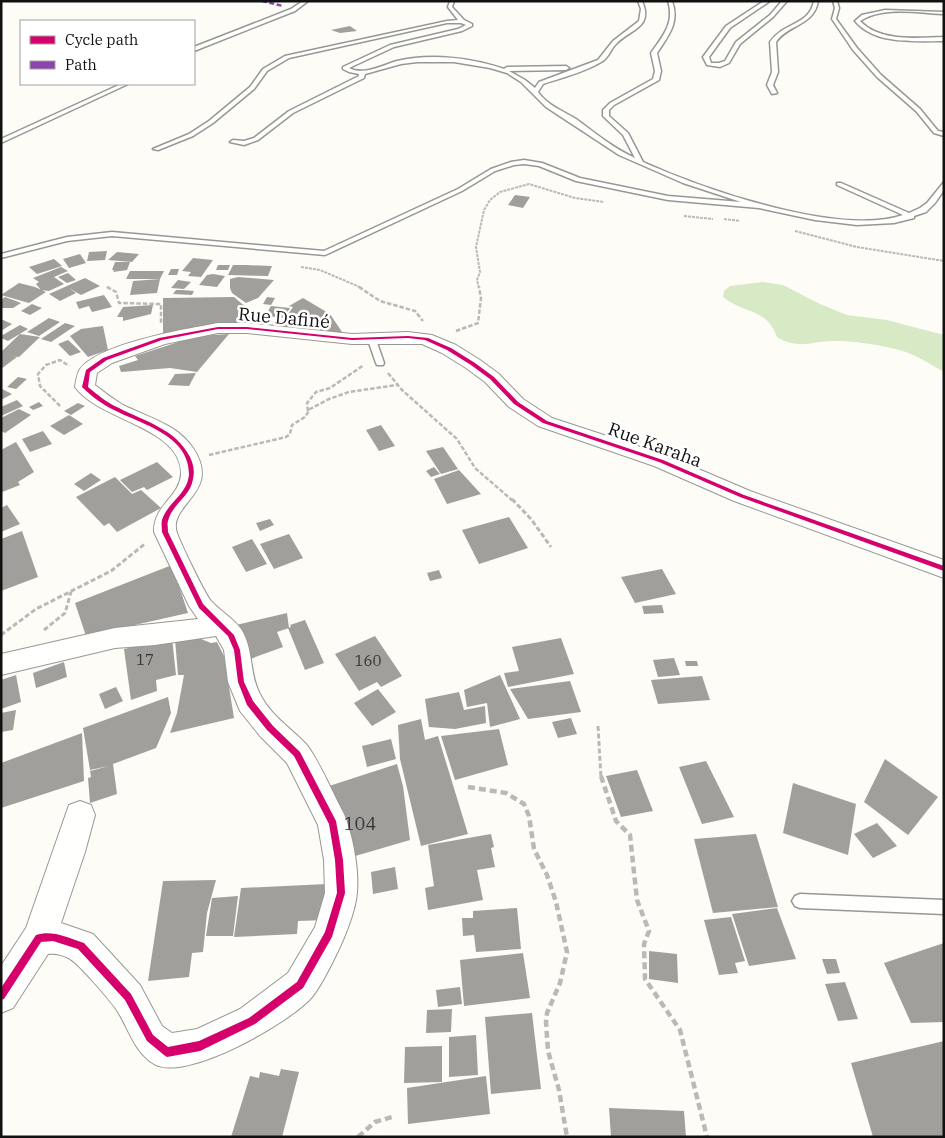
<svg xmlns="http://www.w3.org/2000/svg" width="945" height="1138" viewBox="0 0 945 1138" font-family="'IBM Plex Serif',serif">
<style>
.forest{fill:#d8eac5}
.building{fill:#a19f9c}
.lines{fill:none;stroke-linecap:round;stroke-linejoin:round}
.service-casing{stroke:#979795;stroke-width:3}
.minor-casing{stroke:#979795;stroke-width:2}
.path-far3{stroke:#b9b9b8;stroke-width:2;stroke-dasharray:3 1;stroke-linecap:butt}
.path-far2{stroke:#b9b9b8;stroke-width:2.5;stroke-dasharray:4.5 2;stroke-linecap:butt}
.path-far1{stroke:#b9b9b8;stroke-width:3;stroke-dasharray:5 2.5;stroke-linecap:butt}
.path{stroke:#b9b9b8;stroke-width:4.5;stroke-dasharray:7 4;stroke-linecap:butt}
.service{fill:#fffffe;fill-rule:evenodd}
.minor{fill:#fffffe;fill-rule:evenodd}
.quiet{stroke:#8e44ad;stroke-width:2.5;stroke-dasharray:5 2.5;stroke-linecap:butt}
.cycleway-casing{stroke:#fff;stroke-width:3}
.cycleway{fill:#d6006c;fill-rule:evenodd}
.labels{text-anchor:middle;stroke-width:5;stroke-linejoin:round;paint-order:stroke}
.number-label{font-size:15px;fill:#353434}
.street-label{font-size:18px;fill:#111;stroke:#fff}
.near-number-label{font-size:18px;fill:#353434}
</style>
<rect width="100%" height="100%" fill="#fdfcf7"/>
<path class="forest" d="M763,282L783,285L820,304L847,315L887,320L944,335V372C932,365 919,357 906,352C888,346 855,341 837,341C812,340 801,351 777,337C767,308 744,314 723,297L724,291L730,286Z"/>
<path class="building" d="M350,26L357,31L340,33L331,30Z
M515,195L530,197L523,208L508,205Z
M107,251L105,260L87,261L89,252Z
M117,252L139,254L132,262L108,260Z
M80,254L86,263L69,268L63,259Z
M193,258L213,260L201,277L188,276L191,272L182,271Z
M54,259L62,266L37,274L29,267Z
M115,262H130L127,270L113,272L114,270H112Z
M218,265H230L228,270H216Z
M233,265H246L272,266L268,276L228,275Z
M61,267L68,271L54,277L64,284L49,291L41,290L36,284L39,282L33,278Z
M171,269H179L177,275H168Z
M130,271H164L160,279H126Z
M68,273L76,280L67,283L58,277Z
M213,274L225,276L217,287L199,285L207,275Z
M238,277L274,280L258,298L246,303L232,293L230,288V279Z
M85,278L100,286L81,295L69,288L76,293L60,301L49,294Z
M160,279L157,293L130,295L133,281Z
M178,280L191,282L184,289L171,288Z
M19,283L35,287L46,292L29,303L1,295Z
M176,290H182L194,291L192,295L173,294Z
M104,295L112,307L92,312L89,306L79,309L76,302Z
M5,297L16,301L21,303L13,308H1V300Z
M234,297L261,320L254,326L226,324L163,334V298Z
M267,297L275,298L271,305L263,304Z
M303,298L330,314L344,335L277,330L293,307L289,306Z
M32,304L42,308L30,315L21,311Z
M153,305L151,314L123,321V317H117L123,307Z
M271,306L290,308L284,318L265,316Z
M49,318L60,322L39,336L27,332Z
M1,319L12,324L1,331Z
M65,323L75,326L51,342L41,339Z
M20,325L28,329L8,341L1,338V336Z
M103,326L108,350L88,357L70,336L81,329Z
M20,334L40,337L19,357L11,356L17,357L1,369V352Z
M229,334L197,372L170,368L121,372L119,366L138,360L135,356L197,336Z
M68,340L81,352L70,356L58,344Z
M196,373L189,386L168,385L175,374Z
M18,377L27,379L16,389L7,387Z
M1,389H2L12,394L1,400Z
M17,400L23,406L1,416V407Z
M39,402L43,406L33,410L29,407Z
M78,403L85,406L71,415L64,411Z
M19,409L31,415L5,433L1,431V418Z
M69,415L83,424L64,435L50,426Z
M381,425L395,446L379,451L366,430Z
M43,431L52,444L30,452L22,439Z
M16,442L34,472L18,482L20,485L2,492L1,450Z
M443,447L458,469L441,474L426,451Z
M157,462L173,477L147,490L144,487L132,492L120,480Z
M434,467L440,474L431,477L426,471Z
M459,470L481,494L447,504L434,479Z
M91,473L101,480L84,491L74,484Z
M115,477L132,494L141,490L161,508L117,532L109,523L104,526L76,497Z
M7,505L20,524L1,532V508Z
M509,517L528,548L479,564L462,530Z
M270,519L274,525L260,531L256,523Z
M22,531L38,577L1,591V539Z
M289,534L303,558L274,569L260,544Z
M252,539L267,564L246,572L232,547Z
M172,565L188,613L86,636L75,603Z
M662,569L676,594L635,603L621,577Z
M439,570L442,578L430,581L427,573Z
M662,605L664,613L644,614L642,606Z
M287,613L289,628L277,632L283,647L242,662L232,626Z
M305,620L324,663L305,670L288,628L291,627L290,625Z
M375,636L402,676L381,687L377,682L359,691L335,654Z
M172,638L176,675L156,680L157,691L131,700L124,649Z
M561,638L574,674L508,687L504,673L519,671L512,647Z
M175,639H201L211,643L217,642L224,656L234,718L170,733L177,713L184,675H178Z
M674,658L680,675L658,677L653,660Z
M685,661H697L698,666H686Z
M64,662L67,677L36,688L33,673Z
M16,675L21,702L1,709V680Z
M500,675L520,719L490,727L487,703L467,707L464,690Z
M702,676L710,700L658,704L651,680Z
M570,681L581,712L528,719L510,689Z
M116,687L123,701L105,709L99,694Z
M378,689L396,712L372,726L354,703Z
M459,692L464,710L485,706L486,723L455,729L429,727L425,699Z
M168,697L171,713L156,748L113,764L117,794L90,803L88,778L91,777L90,771L109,766L90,770L83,728Z
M16,710L13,730L1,732V713Z
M571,718L577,734L558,738L552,722Z
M421,719L425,740L438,736L468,834L421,846L400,759L398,725Z
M499,729L508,765L455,780L441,736Z
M82,733L84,781L1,808V763Z
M391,739L396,759L367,767L362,746Z
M885,759L938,797L908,835L864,802Z
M706,761L734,817L702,824L679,767Z
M397,764L403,786L410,840L345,859L326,787Z
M637,770L653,811L621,817L606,776Z
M793,783L856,804L848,855L783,833Z
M877,823L897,846L873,858L854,834Z
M491,834L494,847L491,848L495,867L477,870L483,900L428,910L425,888L434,886L428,845Z
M756,834L778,907L713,913L694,839Z
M395,867L398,889L373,894L371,872Z
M216,880L207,913L203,952L192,953L189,977L148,981L163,881Z
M327,884L325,920L298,921L297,934L234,937L241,888Z
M238,896L233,936H206L212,898Z
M517,908L521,949L476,952L474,935L463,936L462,918H473V911Z
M777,908L796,959L749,966L732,914Z
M731,917L745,961L735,963L738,973L719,975L704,920Z
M944,943V1022L911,1023L884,963Z
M649,951L677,954L678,983L649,979Z
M523,953L530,998L464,1006L460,960Z
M822,959H836L840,973L827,974Z
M845,982L858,1019L838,1021L825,984Z
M460,987L462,1004L438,1007L436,990Z
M452,1009L451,1032L426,1033L427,1010Z
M532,1013L541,1089L491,1094L485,1017Z
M476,1035L478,1075L449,1077V1037Z
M944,1041V1137H873L851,1063Z
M442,1046V1082L404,1083L405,1047Z
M281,1069L299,1072L282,1137H231L250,1076L259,1078L260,1072L279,1076Z
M486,1076L490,1114L408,1124L407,1088Z
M609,1108L684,1111L686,1137H611Z"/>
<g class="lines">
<defs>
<path id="service" d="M303,1H308L295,11L194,51V47L291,9Z
M450,1H454L452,7L464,20L472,24V26L462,31L394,47L349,68C364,76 383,65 397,61C431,53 472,58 504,69L507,67L566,66L569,68L566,70L509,71L525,80L535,88L539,82L598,60L613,41L639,21L641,9L638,1H642C654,28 630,29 616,44C610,50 608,59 601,62C585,72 561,78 543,84L538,92C547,105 563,111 576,119C595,133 613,148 635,158L623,135L603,116V110L610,103L653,79L655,71L651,53C663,36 675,23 668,1H672C680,23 668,36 657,53L661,71L659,80L614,105L609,110V116L628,133L643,162C703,189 840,237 903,215L837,185V183H841L909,213L920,208L927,203L944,182V190L935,203L926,212L914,216V218L894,223L857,225L815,220L759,208L668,200L576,181L539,166L524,164L514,165L495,171L462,191L325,255L112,236L67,241L1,258V254L67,237L112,232L324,251L458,189L491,169L511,162L524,160L542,163L580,178L668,196L741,202L683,183L619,155L546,107L521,82L507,73L490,68L454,62H417L401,64L365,74L364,78L293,113L258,140L244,145L230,142L233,140L244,141L254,138L289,111L359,76V74L349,72L343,69V67L390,45L458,29L466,25L461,23H447L289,58L267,71L254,89L213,123L193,136L158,150L153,149L189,134L209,121L250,87L263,69L285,56L447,21L458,20L448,7Z
M764,1H770L730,28L709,57L711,63H719L725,61L736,42L770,15L782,1H787L773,17L740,44L729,63L720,67L707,65L703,57L726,26Z
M814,1H818C814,26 788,24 776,42L778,72L773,85L777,93L772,94L767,85L772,72L770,42C785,21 809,26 814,1Z
M833,1H837L839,8L836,19L857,48L881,75L920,109L938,131L944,132V136L934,133L916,111L877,77L853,50L832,19L835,8Z
M885,10L944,12V14C918,13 883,6 860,21C880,42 917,38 944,37V41C915,41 875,45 855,21L862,15Z
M121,84H128L1,143V139Z
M371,334L375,337L384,363L383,365H377L376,363L367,337Z
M800,894L944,900V914L800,908L795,906L792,901L795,896Z"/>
<path id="minor" d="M218,323H247L352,334L408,332L432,335L456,345L480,360L499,374L523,399L552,418L668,456L750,491L944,560V578L734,501L654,466L538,426L509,407L485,382L466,368L442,353L422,344H352L247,333H218L165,344L112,363L97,373L95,385C104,392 113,399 123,405C147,417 177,424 193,448C223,493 167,504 177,533C181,544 204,592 211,601C220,611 233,618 241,629C254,649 249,674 260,694C270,715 291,728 306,744C318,758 334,796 344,814C353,836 359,869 357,892C356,907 349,926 343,940C337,954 322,985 312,997C291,1022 185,1083 154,1064C133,1051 129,1028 116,1009C110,1000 78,963 70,959C64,955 54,953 48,954L13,1008L1,1013V966L26,928L69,805L80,801L91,805L95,815L85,852L61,923L93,934L140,985L162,1026L172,1033L197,1029L240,1009L288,973L315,927L325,893L324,860L318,825L287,763L260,736L240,711L228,682L224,650L216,636L155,645L115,648L1,675V654L115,628L198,619L189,606L154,532C153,505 180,497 181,474C182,427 99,421 75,387C76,381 77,373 80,369C100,343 186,329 218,323Z"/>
</defs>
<use href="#service" class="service-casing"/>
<use href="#minor" class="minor-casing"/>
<path class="path-far3" d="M684,216L713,219
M724,219L740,221
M795,231L857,247L944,261
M301,267L320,270L362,288
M107,287L109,288
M479,288L477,280L480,272L476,247L484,210L490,200L500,192L529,184L575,198L604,202"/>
<path class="path-far2" d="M107,287L116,292L119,303L161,304V324
M359,287L380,301L415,311L423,321
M456,331L478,323L481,298L479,287
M388,373L402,390L457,439L475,468L513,501
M60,406L40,386L38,374L46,365L60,360L69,366
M308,411L307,403L316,392L330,388L364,365
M209,455L286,437L290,434L292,425L305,417L310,409L329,399L349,392L397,385"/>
<path class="path-far1" d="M512,499L531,519L551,547
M44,630L65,613L71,592
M1,635L36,609L111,571L146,543
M598,726L601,778"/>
<path class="path" d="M601,776L616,821L630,835L637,900L649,931L644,944L645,979L680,1030L707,1137
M468,787L506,793L524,804L529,816L534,849L547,875L556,902L567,952L560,983L547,1013L546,1022L548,1051L559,1090L567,1137
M358,1137L375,1122L392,1117"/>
<use href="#service" class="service"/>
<use href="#minor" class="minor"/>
<path class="quiet" d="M262,1L283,6"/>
<defs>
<path id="cycleway" d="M218,327H247L352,338L408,336L428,338L451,348L475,363L494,377L518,402L547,421L663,460L744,495L944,566V571L740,497L659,462L543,423L514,404L490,379L471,365L447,350L425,340L408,338L352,340L247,329H218L162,340L107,360L90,372L88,387C98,395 107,403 119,408C144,421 176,429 190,457C193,463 195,471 193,479C191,496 172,504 168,521C167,524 168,528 168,532L203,604L234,635L240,650L244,682L253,701L273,726L300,752L336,821L343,860L345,893L332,937L303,988L255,1024L200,1051L167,1057L164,1055L147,1041L125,1000L78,949L53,941L41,942L4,999L1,1000V988L36,935C52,930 66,937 81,942L84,943L131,994L153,1035L168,1047L199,1041L249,1018L297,982L325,932L337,893L335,860L329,824L294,756L267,730L247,705L238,682L234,650L228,636L199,608L162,532C162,528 161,524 162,520C167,503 188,494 189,474C189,435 141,424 114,410C102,404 91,396 82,387L86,370L103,358L159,338Z"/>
</defs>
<use href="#cycleway" class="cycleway-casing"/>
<use href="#cycleway" class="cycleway"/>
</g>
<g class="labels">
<g class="number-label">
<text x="145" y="665">17</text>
<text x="368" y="666">160</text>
</g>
<g class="street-label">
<text transform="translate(284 318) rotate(5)" y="6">Rue Dafiné</text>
<text transform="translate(655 445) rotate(20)" y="6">Rue Karaha</text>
</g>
<g class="near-number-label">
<text x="360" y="830">104</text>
</g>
</g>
<rect width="945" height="1138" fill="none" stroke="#111111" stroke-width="5"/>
<rect x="20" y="20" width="175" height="65" fill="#ffffff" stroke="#a0a0a0"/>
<rect x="30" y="36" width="25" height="8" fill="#d6006c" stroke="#a0a0a0"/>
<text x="65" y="45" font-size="15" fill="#111111">Cycle path</text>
<rect x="30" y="61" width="25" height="8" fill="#8e44ad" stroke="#a0a0a0"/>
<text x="65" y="70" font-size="15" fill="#111111">Path</text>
</svg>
